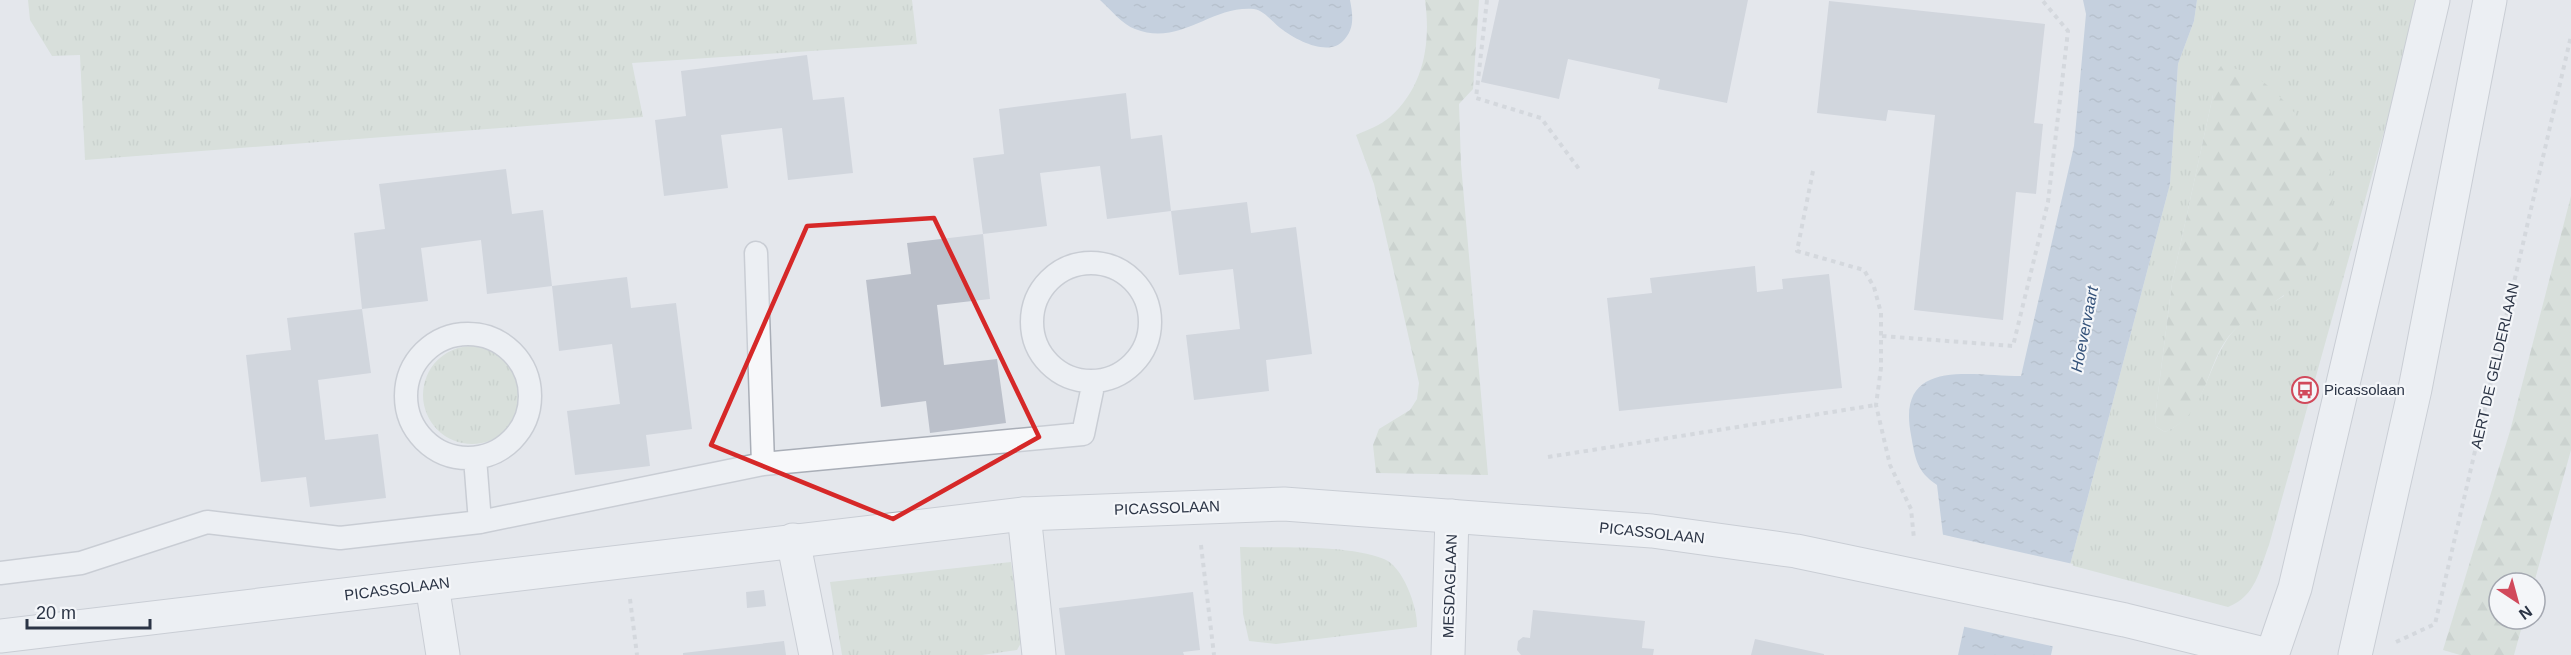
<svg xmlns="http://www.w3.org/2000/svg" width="2571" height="655" viewBox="0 0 2571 655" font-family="Helvetica,sans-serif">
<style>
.grass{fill:url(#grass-tufts);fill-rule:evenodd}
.forest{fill:url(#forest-firs)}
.water{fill:url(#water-ripples)}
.pier{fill:#e4e7ec}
.building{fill:#bbc0ca}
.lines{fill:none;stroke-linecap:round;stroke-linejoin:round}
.service-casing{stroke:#a9aeb7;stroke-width:25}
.minor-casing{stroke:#a9aeb7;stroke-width:35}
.tertiary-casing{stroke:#a9aeb7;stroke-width:35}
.path{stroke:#c2c5cb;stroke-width:4;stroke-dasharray:4.5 4.5;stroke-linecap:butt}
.service{stroke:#f7f8fa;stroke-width:22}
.minor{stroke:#f7f8fa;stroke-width:33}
.tertiary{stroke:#f7f8fa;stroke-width:33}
.marked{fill:none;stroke:#d62828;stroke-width:4.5;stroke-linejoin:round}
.labels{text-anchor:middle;stroke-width:4.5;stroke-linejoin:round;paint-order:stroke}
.street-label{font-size:15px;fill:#2b3445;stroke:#f4f6f9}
.poi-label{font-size:15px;fill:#2b3445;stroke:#f4f6f9;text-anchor:start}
.water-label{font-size:16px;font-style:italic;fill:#34527a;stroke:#f4f6f9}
</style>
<defs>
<pattern id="grass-tufts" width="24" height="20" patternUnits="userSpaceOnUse" patternTransform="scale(1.5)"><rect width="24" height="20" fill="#c9d6c5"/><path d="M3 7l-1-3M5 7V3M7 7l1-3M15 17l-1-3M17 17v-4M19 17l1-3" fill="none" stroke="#adb8ab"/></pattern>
<pattern id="forest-firs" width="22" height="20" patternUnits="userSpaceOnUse" patternTransform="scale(1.5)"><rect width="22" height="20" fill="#c9d6c5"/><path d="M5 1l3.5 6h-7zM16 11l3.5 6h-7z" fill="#adb8ab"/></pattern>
<pattern id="water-ripples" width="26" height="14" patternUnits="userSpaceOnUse" patternTransform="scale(1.5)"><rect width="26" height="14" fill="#9fb4cc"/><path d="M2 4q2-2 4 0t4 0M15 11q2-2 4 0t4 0" fill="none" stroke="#8293a7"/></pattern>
</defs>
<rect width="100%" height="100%" fill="#e4e7ec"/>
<path class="grass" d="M28,0H912L917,44L632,63L643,117L85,160L80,55L52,56L30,20Z
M2197,0H2417L2387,121L2269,545C2259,571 2256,596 2228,607L2070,565L2170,184L2178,64L2194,21ZM2213,77L2284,296C2265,307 2241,319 2228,338C2206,370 2204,415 2165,432L2155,426L2156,409L2172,283L2213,95Z
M423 395a49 49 0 1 1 98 0a49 49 0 1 1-98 0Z
M1240,547C1281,548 1346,544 1384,559C1403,566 1418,608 1417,627L1276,644L1249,641L1243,614Z
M1011,562L1022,641L1017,650L982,655H842L830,582Z"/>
<path class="forest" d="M1425,0H1479L1473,89L1459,104L1461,164L1488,475L1376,473L1373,445L1379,429L1410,410L1417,399L1419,383L1374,184L1356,135C1367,130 1381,125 1390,117C1424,87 1431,43 1425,0Z
M2221,66C2235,68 2247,71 2259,79C2288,99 2333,155 2334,190C2334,207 2315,257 2306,272C2288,302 2250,310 2229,336C2204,368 2208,414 2165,432L2155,426L2156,409L2172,283L2213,95V77Z
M2571,196V450L2534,583H2499V619H2524L2514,655H2460L2443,650L2510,431Z"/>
<path class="water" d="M1100,0H1350C1353,16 1355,30 1342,42C1327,56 1296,40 1283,30C1274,24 1264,10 1254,9C1211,5 1180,47 1135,29C1123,25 1110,9 1100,0Z
M2083,0H2197L2194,21L2178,64L2170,184L2070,565L2051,655H1958L1982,546L1943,535L1937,485C1916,471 1915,457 1911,435C1896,357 1970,376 2021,376L2074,146L2086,14Z"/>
<path class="pier" d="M1940,534L2073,564L2056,647L1961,626L1979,547L1942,538Z"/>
<path class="building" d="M1499,0H1748L1727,103L1658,89L1660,79L1568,59L1559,99L1481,82Z
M1829,1L2045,24L2034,123L2043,124L2036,194L2016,192L2003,320L1914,310L1935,115L1888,110L1886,121L1817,113Z
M807,55L813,100L844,97L853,173L788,180L782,128L721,135L728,188L664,196L655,120L686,116L681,71Z
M1126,93L1131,139L1162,135L1171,211L1107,219L1100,166L1040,173L1047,226L983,234L973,158L1004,154L999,109Z
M506,169L512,214L543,210L552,286L627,277L631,308L676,303L692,429L646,435L650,466L575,475L567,411L620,404L612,344L559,351L552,286L487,294L481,240L421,248L428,301L362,309L354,233L385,229L379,184Z
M1247,202L1251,233L1296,227L1312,354L1266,360L1269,391L1194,400L1186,335L1240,329L1233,269L1179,275L1171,211Z
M983,234L990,299L937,305L944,365L997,359L1006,423L930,433L926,401L881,407L866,280L911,274L907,243Z
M1755,266L1757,292L1783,289L1782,279L1829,274L1842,388L1619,411L1607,298L1652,293L1650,278Z
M362,309L371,373L318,380L325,440L378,434L386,498L310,507L306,477L261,482L246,355L291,350L287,318Z
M764,590L766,606L747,608L746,592Z
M1193,592L1200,650L1183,652L1184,655H1065L1059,608Z
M1533,610L1645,621L1642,648L1654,649L1653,655H1521L1517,650L1518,641L1523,637L1530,638Z
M1755,639L1824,654V655H1751Z
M784,641L786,655H683V653Z"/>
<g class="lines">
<defs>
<path id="service" d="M756,253L763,464
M1032 322a59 59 0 1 1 118 0a59 59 0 1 1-118 0Z
M406 396a62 62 0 1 1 124 0a62 62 0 1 1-124 0Z
M475,458L480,522
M0,573L81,563L207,522L340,538L480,522L763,464L1083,434L1094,381"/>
<path id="minor" d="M1024,514L1039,655
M793,540L816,655
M432,585L443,655
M1448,655L1452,516"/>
<path id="tertiary" d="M0,636L1024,514L1284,504L1652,531L1796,551L2125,620L2268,655
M2272,655L2295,588L2433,0
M2355,655L2415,389L2490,0"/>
</defs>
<use href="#service" class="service-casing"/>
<use href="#minor" class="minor-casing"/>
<use href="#tertiary" class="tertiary-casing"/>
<path class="path" d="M1487,0L1476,98L1541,118L1579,169
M1813,171L1797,251L1864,270L1874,287L1881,313V368L1876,405L1890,465L1911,509L1914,539
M1882,336L2013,346L2048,202L2068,31L2042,0
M1548,457L1876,405
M1201,545L1214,655
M630,599L637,655
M2396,642L2435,624L2571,36"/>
<use href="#service" class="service"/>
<use href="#minor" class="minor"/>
<use href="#tertiary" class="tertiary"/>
</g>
<path d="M0 0H2571V655H0ZM934,218L1039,437L893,519L711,445L807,226Z" fill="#e4e7ec" fill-opacity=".55" fill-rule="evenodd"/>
<path class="marked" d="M934,218L1039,437L893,519L711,445L807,226Z"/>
<defs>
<symbol id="bus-ring" viewBox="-11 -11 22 22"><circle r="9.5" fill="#f4f6f9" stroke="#d1495b" stroke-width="1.5"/><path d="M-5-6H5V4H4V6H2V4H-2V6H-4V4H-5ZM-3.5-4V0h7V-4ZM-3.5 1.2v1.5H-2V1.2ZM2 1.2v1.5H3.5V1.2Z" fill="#d1495b"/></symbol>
</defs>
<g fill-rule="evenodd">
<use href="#bus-ring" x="2290" y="375" width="30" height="30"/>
</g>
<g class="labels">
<g class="street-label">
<text transform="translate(2495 366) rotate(-77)" y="5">AERT DE GELDERLAAN</text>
<text transform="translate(1167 508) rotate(-2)" y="5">PICASSOLAAN</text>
<text transform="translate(1652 533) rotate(6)" y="5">PICASSOLAAN</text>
<text transform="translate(1450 586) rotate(-88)" y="5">MESDAGLAAN</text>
<text transform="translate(397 589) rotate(-7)" y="5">PICASSOLAAN</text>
</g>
<g class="poi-label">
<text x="2324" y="395">Picassolaan</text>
</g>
<g class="water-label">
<text transform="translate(2084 329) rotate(-79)" y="6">Hoevervaart</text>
</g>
</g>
<g transform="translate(2517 601) rotate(144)"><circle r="28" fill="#f4f6f9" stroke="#a4a8b1" stroke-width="1.5"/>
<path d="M0-4.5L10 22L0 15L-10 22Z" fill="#d1495b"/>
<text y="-9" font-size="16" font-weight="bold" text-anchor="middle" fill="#2b3445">N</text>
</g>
<path d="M27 619v9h123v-9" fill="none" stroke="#2b3445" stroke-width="3"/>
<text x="36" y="619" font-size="18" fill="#2b3445" stroke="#f4f6f9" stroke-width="4.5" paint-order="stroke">20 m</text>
</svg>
